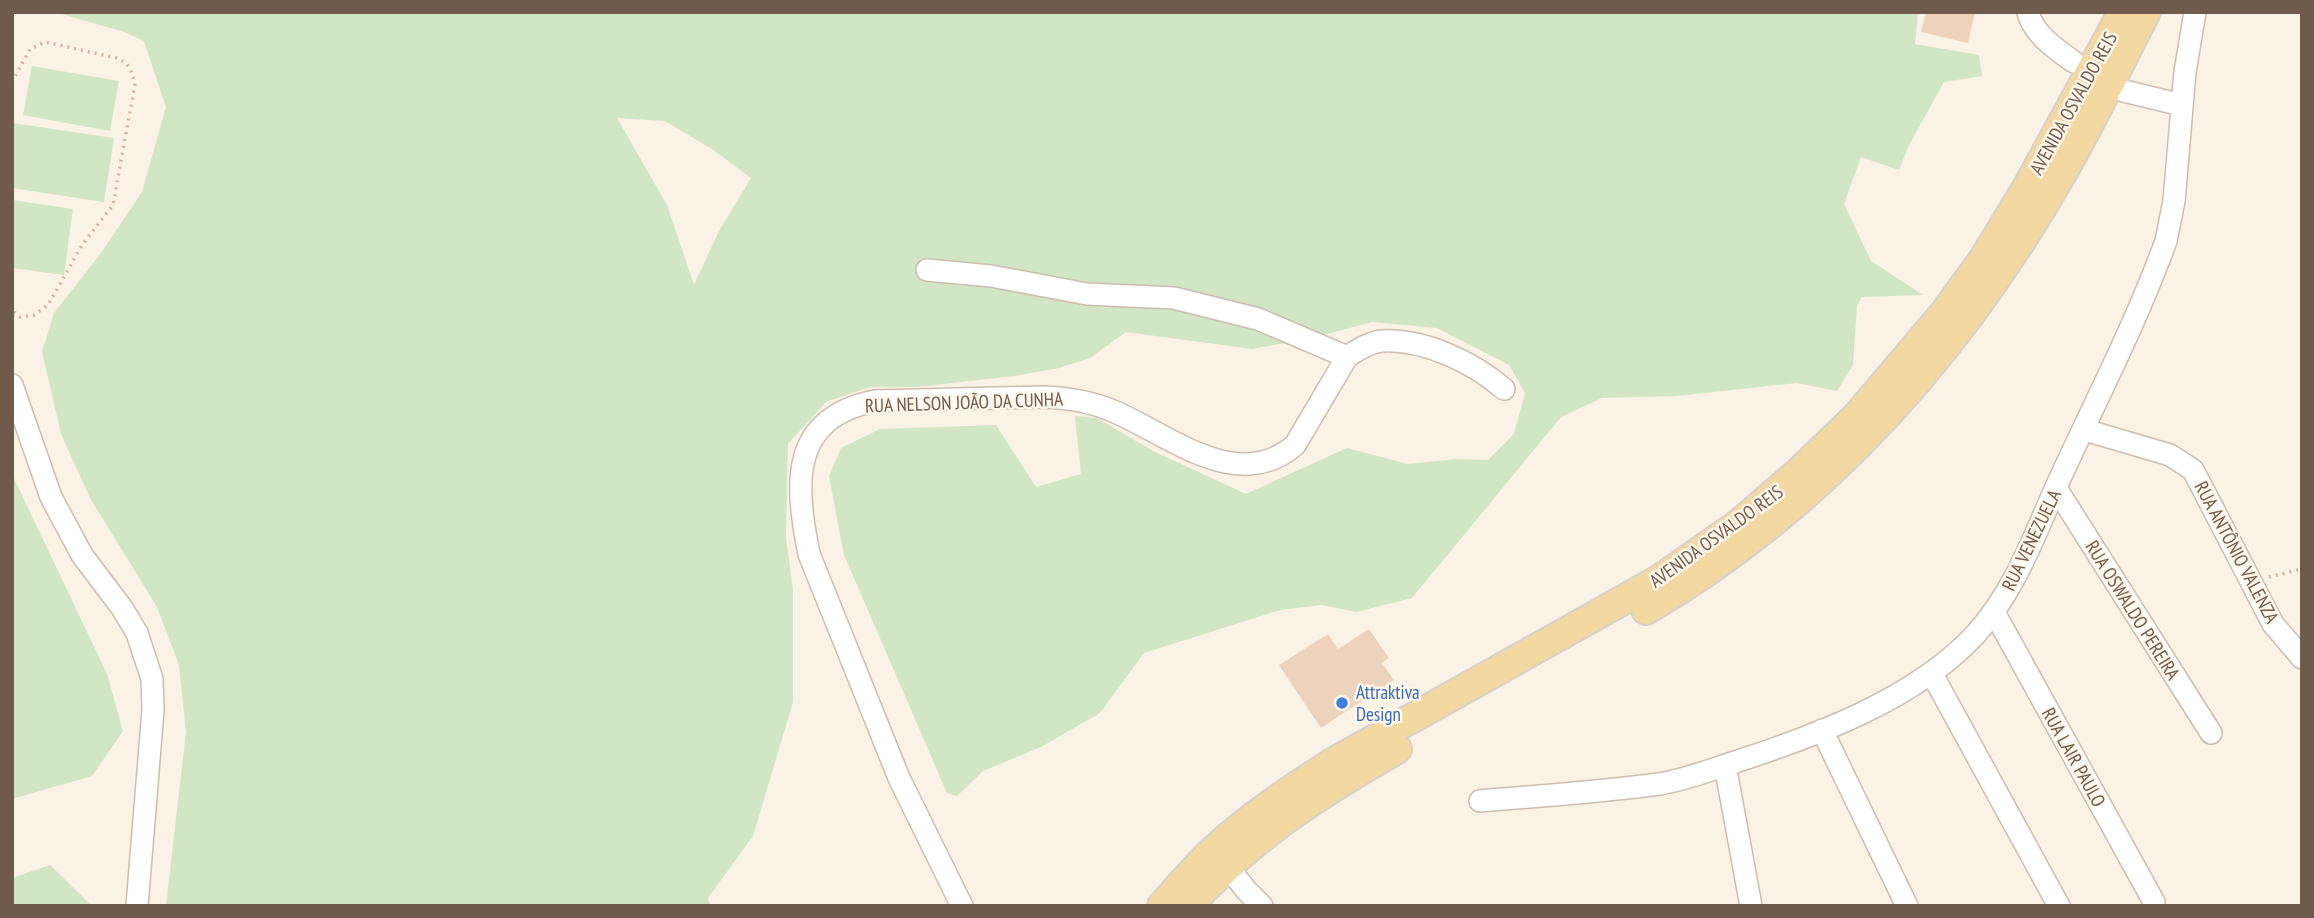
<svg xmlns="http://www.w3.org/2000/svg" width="2314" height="918" viewBox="0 0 2314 918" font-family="'PT Sans Narrow',sans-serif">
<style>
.green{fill:#d1e6c4;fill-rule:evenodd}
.building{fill:#edd3be}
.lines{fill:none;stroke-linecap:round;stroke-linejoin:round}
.minor-casing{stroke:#cdbdae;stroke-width:24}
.major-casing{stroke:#d7d1cd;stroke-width:32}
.path{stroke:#d2b6a1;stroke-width:3.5;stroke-dasharray:2 5;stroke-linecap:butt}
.minor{stroke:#fff;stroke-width:21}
.major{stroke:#f4d8a1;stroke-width:28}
.shop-dot{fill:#3f7fe0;stroke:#fdf6ea;stroke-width:2.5}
.labels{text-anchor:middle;stroke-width:5;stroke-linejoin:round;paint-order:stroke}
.street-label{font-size:19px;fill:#705a4c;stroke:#fdf6ea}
.shop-label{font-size:19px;fill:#366cbe;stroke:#fdf6ea;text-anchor:start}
</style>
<rect width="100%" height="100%" fill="#faf2e4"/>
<path class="green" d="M55,12H1918L1915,44L1979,55L1982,76L1944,82L1909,145L1899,170L1861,157L1844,204L1871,261L1923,295L1862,297L1857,306L1853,365L1837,391L1797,383L1677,396L1602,398L1561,417L1412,598L1356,612L1322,605L1280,610L1144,653L1100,713L1041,747L983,771L957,796L947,793L844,555L829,476L841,448L880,429L996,425L1036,487L1081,474L1075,416L1097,418L1153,451L1246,494L1347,448L1408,464L1457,459L1488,460L1514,434L1525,393L1509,365L1437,328L1372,322L1316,337L1252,349L1126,332L1090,358L1059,368L1014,376L916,387H870L826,402L788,444L786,538L793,589V702L753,836L708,898L710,906H166L186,732L179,665L157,607L90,498L61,434L42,352L54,313L101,253L142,192L166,107L144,41L124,32ZM617,118L665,121L712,149L751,178L719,231L694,285L667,205Z
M32,66L119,81L110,131L23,115Z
M12,123L114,138L104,202L12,188Z
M12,200L73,209L64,275L12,268Z
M12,474L107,674L123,731L92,776L12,799Z
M50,865L92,906H12V881L15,877Z"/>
<path class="building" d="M1926,12H1975L1968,43L1921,32Z
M1369,629L1389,658L1382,663L1394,680L1321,728L1279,665L1328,634L1338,649Z"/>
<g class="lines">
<defs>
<path id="minor" d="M2028,12C2033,34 2057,50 2074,62
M2124,91L2182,105
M927,270L991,276L1087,294L1174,298L1258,319L1347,357
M12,385L51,497L82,555L122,608L137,633L152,679L153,710L137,906
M2085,430L2170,455L2193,470L2273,624L2302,658
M2056,488L2211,733
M1994,612L2154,902
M1932,674L2059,906
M1822,730L1907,906
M1725,765L1751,906
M1480,801C1539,796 1600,792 1659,784C1685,780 1710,770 1735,762C1818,735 1915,699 1975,635C2014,592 2033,539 2056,487C2093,406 2135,326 2166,241L2174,201L2185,72L2195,12
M1227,866L1247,891L1262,906
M962,906L899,778L809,554C795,484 789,418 875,401L1044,397C1068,398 1090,401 1113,411C1168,434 1237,495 1295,445L1347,357C1357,350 1370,342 1382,341C1424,339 1473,362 1504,389"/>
<path id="major" d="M1646,610C1826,504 1963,348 2065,168C2094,117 2119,64 2146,12
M1162,906C1179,887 1196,867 1214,850C1251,816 1292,789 1334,762L1657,581L1740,523L1799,472L1857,416L1946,311L1983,260L2028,186L2123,12
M1188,906C1253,836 1315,796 1397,749"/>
</defs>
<use href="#minor" class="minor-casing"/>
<use href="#major" class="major-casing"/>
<path class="path" d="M12,82L30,49L45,42L117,58C130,64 132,71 135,84L113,205L82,245L48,305L34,315L20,317L12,310
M2269,577L2302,569"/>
<use href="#minor" class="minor"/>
<use href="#major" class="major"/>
</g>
<circle class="shop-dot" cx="1342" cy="703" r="7"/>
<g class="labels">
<g class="street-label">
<text transform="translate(2073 103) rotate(-61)" y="7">AVENIDA OSVALDO REIS</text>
<text transform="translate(964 402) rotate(-2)" y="7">RUA NELSON JOÃO DA CUNHA</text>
<text transform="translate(1716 536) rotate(-36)" y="7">AVENIDA OSVALDO REIS</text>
<text transform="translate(2031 540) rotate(-64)" y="7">RUA VENEZUELA</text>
<text transform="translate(2237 552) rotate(62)" y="7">RUA ANTÔNIO VALENZA</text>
<text transform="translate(2133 610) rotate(58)" y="7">RUA OSWALDO PEREIRA</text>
<text transform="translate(2074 757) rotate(61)" y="7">RUA LAIR PAULO</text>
</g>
<g class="shop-label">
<text x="1356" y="699">Attraktiva<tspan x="1356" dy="22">Design</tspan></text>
</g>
</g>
<rect width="2314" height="918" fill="none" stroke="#705a4c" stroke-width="28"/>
</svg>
